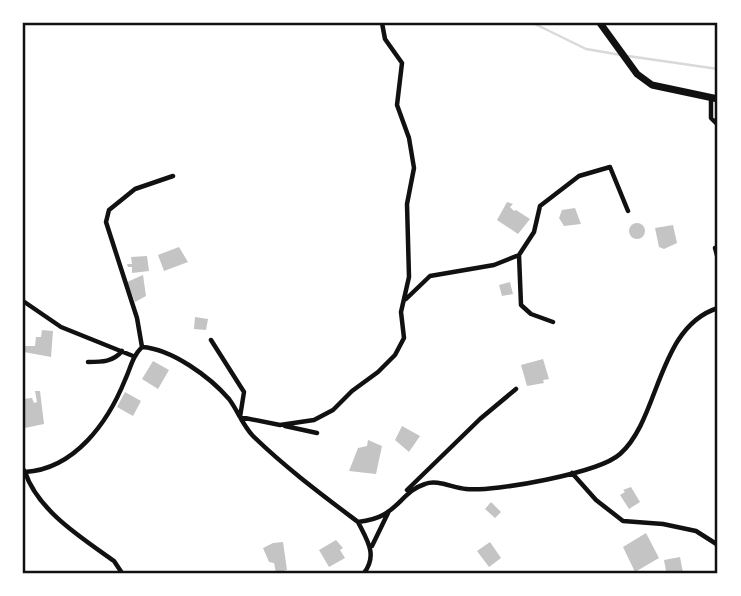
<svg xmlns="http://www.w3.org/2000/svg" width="741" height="596" viewBox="0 0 741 596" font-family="Barlow,sans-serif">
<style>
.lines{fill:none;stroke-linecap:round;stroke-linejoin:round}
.stream{stroke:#d9d9d9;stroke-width:2.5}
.building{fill:#c4c4c4}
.minor{stroke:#111;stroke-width:4.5}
.secondary{stroke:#111;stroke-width:7}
.neatline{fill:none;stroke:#111;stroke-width:2.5}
</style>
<rect width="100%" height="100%" fill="#fff"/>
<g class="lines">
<path class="stream" d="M533,23L586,49L621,55
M628,56L718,69"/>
</g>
<path class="building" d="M507,202L513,204L510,207L514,211L516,210L530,219L518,234L497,220Z
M575,208L581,224L564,226L559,218L562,210Z
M629 231a8 8 0 1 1 16 0a8 8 0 1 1-16 0Z
M673,225L677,243L664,249L659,247L655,228Z
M179,247L188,262L164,271L158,255Z
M147,256L149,271L132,273V267H128L127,264H132L131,257Z
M143,275L146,296L135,302L127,282Z
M510,282L513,294L502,296L499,285Z
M195,317L208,319L206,330L194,329Z
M42,330L53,331L51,357L24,352V346H35L36,337H41Z
M543,359L549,379L543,380L544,383L527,386L521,365Z
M153,361L169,370L158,389L142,379Z
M35,391H40L44,424L25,428L23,399L32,398L34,403L37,402Z
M125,392L141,401L133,416L117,407Z
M402,426L420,436L409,452L395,440Z
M368,440L382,446L376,474L349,471L358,448L367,446Z
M631,487L640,502L629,509L620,495L625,492L623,490Z
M491,502L501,512L495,518L485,509Z
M646,533L659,558L635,572L623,547Z
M336,540L343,548L340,550L345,558L329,567L319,550Z
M283,542L287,570L276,573L274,563L269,562L263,548L273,543Z
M490,542L501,558L489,567L477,551Z
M680,557L683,573H660L666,571L664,560Z"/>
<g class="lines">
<path class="minor" d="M711,98V118L718,125
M715,248L718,259
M519,255L534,232L540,206L579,176L610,167L628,211
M406,299L430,276L494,265L519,255L521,305L531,314L553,322
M23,301L61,327L133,356
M211,340L244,392L240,417L280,425L314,420L333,410L352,391L378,372L395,355L404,338L401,312L409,277L407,204L414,168L409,138L397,105L402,63L385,39L382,23
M142,347L137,318L106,222L109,210L135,189L173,176
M88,362C102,362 113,362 122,351
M285,426L317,433
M23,469L25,472C75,469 108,422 125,380C131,367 132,357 142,347C172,349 210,377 229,399C238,411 243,426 253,436C286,468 321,494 358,522C366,521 376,519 383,515C400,506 406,490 425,484C437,479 453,488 466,489C495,492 599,473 620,454C660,419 657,327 718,308
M25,472C38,511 82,538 114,561L122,573
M572,473L596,500L623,521L663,524L696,531L718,545
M407,490L480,419L516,389
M358,522C367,540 378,555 364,573
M372,546L388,513"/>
<path class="secondary" d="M600,23L637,74L652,85L718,99"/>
</g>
<rect width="741" height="596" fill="none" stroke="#ffffff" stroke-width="49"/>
<rect x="24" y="24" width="692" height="548" class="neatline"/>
</svg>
